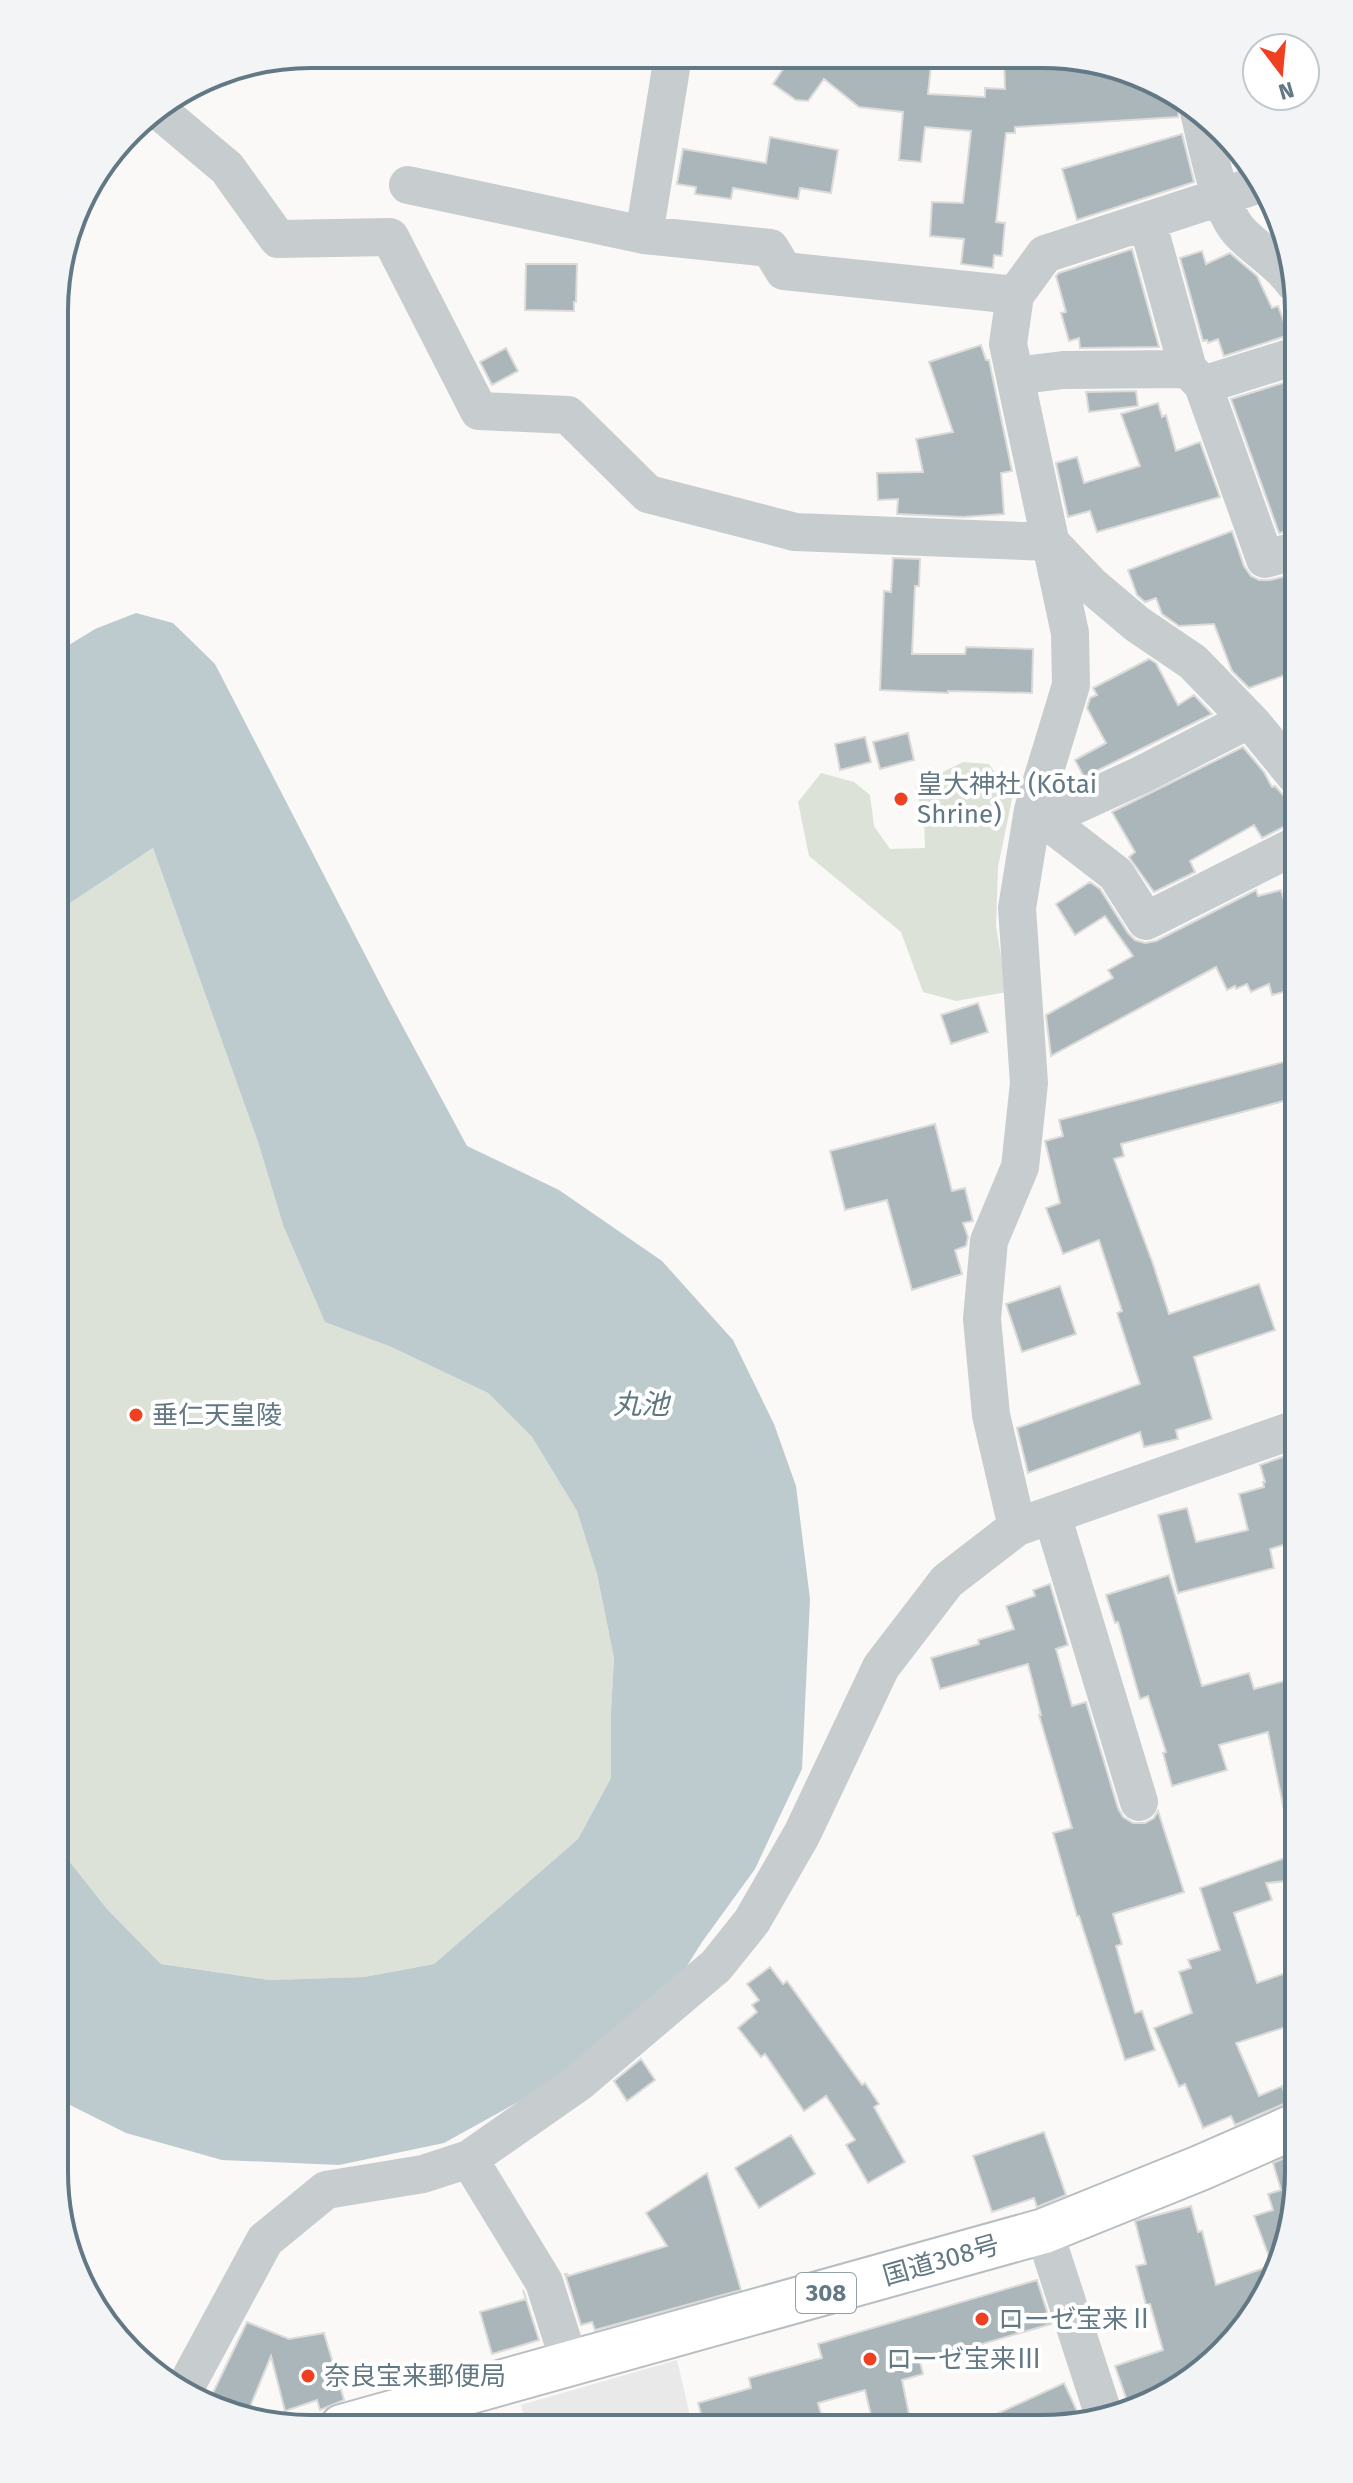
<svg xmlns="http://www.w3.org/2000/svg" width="1353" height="2483" viewBox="0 0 1353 2483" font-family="'Fira Sans','Noto Sans JP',sans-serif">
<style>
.built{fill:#e8e9e8}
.green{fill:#dce2d8}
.water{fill:#bdcbce}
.building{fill:#abb6bb;stroke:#dbdbd9;stroke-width:2}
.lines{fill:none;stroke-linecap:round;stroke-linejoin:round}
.highway-casing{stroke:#b9bec0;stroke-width:48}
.minor{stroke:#c7cccf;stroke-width:38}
.highway{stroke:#fff;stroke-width:44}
.poi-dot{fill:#ef4021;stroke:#fff;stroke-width:3}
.labels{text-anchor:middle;stroke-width:8;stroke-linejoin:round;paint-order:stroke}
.shield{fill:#fff;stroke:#91a0a9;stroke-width:2}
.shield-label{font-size:24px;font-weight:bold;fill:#627884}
.poi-label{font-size:26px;fill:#627884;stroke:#fff;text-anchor:start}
.street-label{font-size:26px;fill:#627884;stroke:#fff}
.water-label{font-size:28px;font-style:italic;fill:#5e787e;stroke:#fff}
.rim{fill:none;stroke:#627884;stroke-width:4}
</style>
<rect width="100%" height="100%" fill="#faf9f7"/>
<path class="built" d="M677,2360L693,2428L527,2427L521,2405Z"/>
<path class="green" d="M963,762L989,764L1012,799L998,867L996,926L1007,992L956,1001L923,992L901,932L809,856L798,802L821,773L854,782L870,795L874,826L890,849L925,848L924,818L915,786Z
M153,848L258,1142L283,1225L325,1321L389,1346L488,1393L532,1437L577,1511L597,1574L614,1658L611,1712V1778L578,1839L434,1964L364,1977L270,1980L161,1964L107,1909L54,1842L55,913Z"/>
<path class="water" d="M136,613L173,623L215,664L389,1001L467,1146L559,1190L662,1261L733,1340L774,1424L796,1486L810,1599L802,1769L755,1869L702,1942L677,1982L556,2081L444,2143L339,2165L222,2160L126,2133L54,2097V1842L107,1909L161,1964L270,1980L364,1977L434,1964L578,1839L611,1778V1712L614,1658L597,1574L577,1511L532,1437L488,1393L389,1346L325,1322L283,1225L258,1142L153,848L55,913L56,653L95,629Z"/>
<path class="building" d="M791,57L894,58L893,61L931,65L928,94L985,97V88L1005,89L1004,58L1091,59L1180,102L1178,117L1015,127V133H1006L996,222L1005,223L1002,256L994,255L993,268L961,264L964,239L930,236L932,202L963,203L971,131L925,127L921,162L899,160L903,112L859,107L824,79L808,101L796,100L773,84Z
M1182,134L1194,182L1077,220L1062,169Z
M770,137L838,150L831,193L800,188L798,199L733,188L731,199L695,194L696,187L677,184L683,149L766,163Z
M1132,249L1159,347L1080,348L1079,338L1069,341L1061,313L1066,312L1056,276L1059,273Z
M1202,251L1206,264L1230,253L1257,276L1272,308L1278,306L1289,335L1224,356L1218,339L1208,343L1207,340L1203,341L1180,258Z
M526,264H577L576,302H574V311L525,310Z
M981,345L986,360H989L1012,471L1001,473L1004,514L963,517L897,514L898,499L878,500L877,473L923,472L916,439L953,432L929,362Z
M506,348L518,371L492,385L480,362Z
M1299,378V529L1279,533L1231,399Z
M1136,391L1138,406L1089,412L1086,392Z
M1158,403L1162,417L1166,415L1176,451L1200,442L1220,497L1097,532L1090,511L1068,517L1056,463L1077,457L1084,483L1140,466L1121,414Z
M1232,531L1244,566L1251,576L1259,580H1270L1299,573V670L1249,688L1232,671L1214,624L1179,626L1162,614L1156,598L1145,602L1137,595L1128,570Z
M893,558L920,559L919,586H915L912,654H965L966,647L1033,649L1032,693L948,691V693L880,690L884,591L891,592Z
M1149,659L1156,663L1178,705L1194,695L1212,714L1084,777L1075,760L1106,743L1087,708L1090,698L1097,695L1093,688Z
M908,733L914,760L880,769L873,742Z
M865,737L871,762L840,770L835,744Z
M1243,747L1264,772L1272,787L1275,786L1283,795L1296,801L1299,807V822L1289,824L1262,838L1254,825L1190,861L1195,872L1154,892L1129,857L1135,852L1112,812Z
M1090,882L1100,889L1128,933L1135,940L1145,943L1156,941L1256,890L1258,896L1281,890L1292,929L1289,930L1299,968V988L1272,995L1269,984L1251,992L1247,984L1236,989L1235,986L1227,990L1216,967L1051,1056L1046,1015L1113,978L1108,970L1133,956L1105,916L1075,935L1056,904Z
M978,1003L988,1032L951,1044L941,1015Z
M1299,1058V1097L1121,1144L1124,1156L1114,1159L1153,1264L1169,1314L1259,1284L1275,1330L1194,1357L1212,1419L1176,1430L1178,1439L1144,1447L1140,1432L1028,1473L1017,1428L1140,1384L1117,1313L1122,1311L1099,1240L1063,1254L1046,1208L1060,1203L1045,1141L1063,1136L1059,1120Z
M935,1124L952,1191L965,1188L973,1221L963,1223L968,1237L966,1246L955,1250L962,1274L912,1290L887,1200L845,1210L830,1151Z
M1060,1286L1076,1334L1022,1352L1006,1304Z
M1299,1451V1540L1270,1549L1274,1568L1178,1593L1158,1515L1187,1508L1196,1542L1248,1530L1239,1494L1264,1487L1263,1482H1265L1260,1465Z
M1169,1575L1202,1686L1249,1673L1254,1689L1299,1677V1824L1287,1825L1268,1732L1219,1745L1227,1770L1172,1786L1163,1753L1166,1752L1148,1696L1140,1699L1118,1622L1115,1623L1106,1595Z
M1050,1584L1068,1645L1056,1649L1072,1706L1086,1702L1118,1808L1123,1817L1133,1823H1145L1154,1818L1158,1811L1184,1892L1113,1914L1122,1944L1116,1946L1135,2013L1142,2011L1155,2050L1125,2060L1079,1916H1077L1053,1833L1072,1828L1039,1715H1041L1028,1664L940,1689L931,1658L979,1644L978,1640L1014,1629L1006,1606L1035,1596L1033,1590Z
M1299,1853L1298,1880L1266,1883L1272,1900L1234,1913L1257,1983L1298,1969V2023L1236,2043L1259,2096L1282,2086L1283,2089L1298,2082V2100L1288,2102L1235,2125L1231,2116L1203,2128L1185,2084L1179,2087L1154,2028L1192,2013L1179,1972L1191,1968L1188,1960L1220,1950L1200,1888Z
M770,1967L783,1984L787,1981L862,2085L865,2083L879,2104L874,2107L905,2162L868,2183L846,2145L855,2140L826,2096L804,2111L765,2054L761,2057L738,2028L757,2012L752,2005L759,2000L747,1984Z
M641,2059L655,2080L627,2101L614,2081Z
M1044,2132L1066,2195L1037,2207L1034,2198L992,2212L973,2156Z
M791,2135L815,2174L759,2208L735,2168Z
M1298,2152V2189L1280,2270L1276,2276L1254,2216L1273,2210L1268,2194L1281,2190L1273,2163Z
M707,2173L741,2290L595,2330L592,2322L581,2325L565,2274H567L568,2276L667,2246L646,2213Z
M1191,2206L1198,2232L1202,2231L1216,2285L1264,2268L1270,2287L1246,2329L1198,2376L1131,2412L1115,2366L1163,2350L1150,2304L1146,2305L1136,2266L1146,2264L1135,2221Z
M1037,2280L1051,2324L920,2362L923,2374L902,2380L912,2429L874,2428L865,2390L818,2403L825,2428H705L698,2403L751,2388L749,2378L822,2358L818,2344Z
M523,2290L539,2340L492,2354L480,2312L526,2299Z
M247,2322L289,2339L324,2333L344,2400L320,2410L317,2400L285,2411L271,2356L247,2414L210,2399Z
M1064,2383L1082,2422L1042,2429H964Z"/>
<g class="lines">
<defs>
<path id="highway" d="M342,2427L1044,2231L1200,2168L1298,2125"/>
</defs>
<use href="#highway" class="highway-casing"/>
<path class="minor" d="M157,109L227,168L278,239L390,237L479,411L568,415L648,494L795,532L1050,542L1092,586L1137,624L1193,662L1253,724L1299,780
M1199,112C1207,144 1218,207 1239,231C1256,250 1280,262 1294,283
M408,185L644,235L770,248L784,271L1015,295
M1147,221L1188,369L1203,385L1265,559L1299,550
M644,235L673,56
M1015,376L1063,370L1188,369
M1203,385L1299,355
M1033,810L1116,874L1146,921L1299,844
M1045,819L1141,775L1248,720
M1052,1515L1139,1802
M1017,1527L991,1415L982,1319L989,1241L1020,1167L1029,1083L1017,908L1033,810L1071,685L1070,633L1008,344L1015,295L1045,254L1257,185
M469,2159L544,2282L570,2364
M1044,2231L1105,2419
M185,2388L265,2240L326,2190L423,2174L469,2159L578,2083L716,1966L752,1921L802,1834L881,1667L947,1581L1017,1527L1299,1428"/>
<use href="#highway" class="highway"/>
</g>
<g class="poi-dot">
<circle cx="901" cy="799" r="8"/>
<circle cx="136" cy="1415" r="8"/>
<circle cx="982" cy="2319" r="8"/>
<circle cx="870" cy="2359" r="8"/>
<circle cx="308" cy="2376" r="8"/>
</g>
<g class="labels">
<rect class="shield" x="796" y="2273" width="60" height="40" rx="6"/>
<g class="shield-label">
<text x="826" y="2301">308</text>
</g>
<g class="poi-label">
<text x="917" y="793">皇大神社 (Kōtai<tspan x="917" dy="30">Shrine)</tspan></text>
<text x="152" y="1424">垂仁天皇陵</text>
<text x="998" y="2328">ローゼ宝来Ⅱ</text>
<text x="886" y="2368">ローゼ宝来Ⅲ</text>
<text x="324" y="2385">奈良宝来郵便局</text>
</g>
<g class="street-label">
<text transform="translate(941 2260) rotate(-16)" y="9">国道308号</text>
</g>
<g class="water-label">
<text x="641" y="1414">丸池</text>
</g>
</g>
<path d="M0 0H1353V2483H0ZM311 68H1042A243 243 0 0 1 1285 311V2172A243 243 0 0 1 1042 2415H311A243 243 0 0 1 68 2172V311A243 243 0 0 1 311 68Z" fill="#f2f4f5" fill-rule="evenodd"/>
<path class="rim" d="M311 68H1042A243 243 0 0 1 1285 311V2172A243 243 0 0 1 1042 2415H311A243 243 0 0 1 68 2172V311A243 243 0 0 1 311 68Z"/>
<g transform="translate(1281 72) rotate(164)"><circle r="38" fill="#ffffff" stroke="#c0c9ce" stroke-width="2"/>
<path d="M0-6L14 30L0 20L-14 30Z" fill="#ef4021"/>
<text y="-12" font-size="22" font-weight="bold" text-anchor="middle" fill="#627884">N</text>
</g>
</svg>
